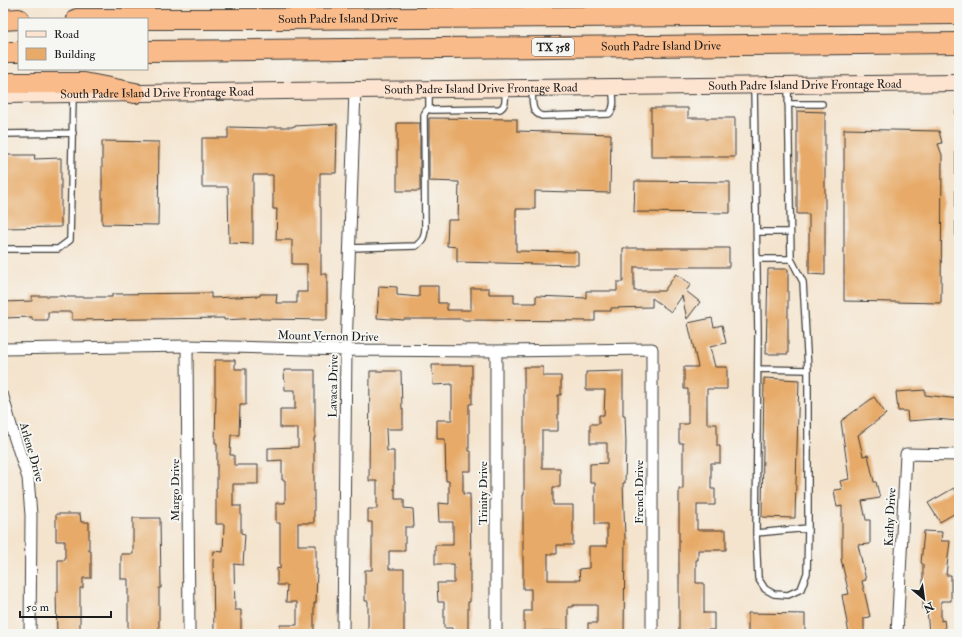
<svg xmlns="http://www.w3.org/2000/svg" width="962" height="637" viewBox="0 0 962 637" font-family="'IM FELL Double Pica',serif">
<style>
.building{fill:#e7aa68}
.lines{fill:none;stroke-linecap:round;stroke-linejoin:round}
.lane-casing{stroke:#3c3a37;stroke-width:8}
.street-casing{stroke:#3c3a37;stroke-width:13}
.secondary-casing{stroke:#3c3a37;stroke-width:18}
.highway-casing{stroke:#3c3a37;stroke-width:22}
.lane{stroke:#fff;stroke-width:5.5}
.street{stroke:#fff;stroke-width:11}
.secondary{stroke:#fde4d1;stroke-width:16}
.highway{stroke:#fabb8b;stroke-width:20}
.labels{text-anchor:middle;stroke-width:4;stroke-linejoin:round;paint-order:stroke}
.shield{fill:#f6f6f2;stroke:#5d5d5c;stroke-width:1}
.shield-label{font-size:11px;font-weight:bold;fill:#1c1c1c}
.street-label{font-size:12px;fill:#1c1c1c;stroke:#f6f6f2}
</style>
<rect width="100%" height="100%" fill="#f6f6f2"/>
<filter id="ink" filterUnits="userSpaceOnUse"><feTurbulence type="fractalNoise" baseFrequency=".025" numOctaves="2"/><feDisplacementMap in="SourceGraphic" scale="8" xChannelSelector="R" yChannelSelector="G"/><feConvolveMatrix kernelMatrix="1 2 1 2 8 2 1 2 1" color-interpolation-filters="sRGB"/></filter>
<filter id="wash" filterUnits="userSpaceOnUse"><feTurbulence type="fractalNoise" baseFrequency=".012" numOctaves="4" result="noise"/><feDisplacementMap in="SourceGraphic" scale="16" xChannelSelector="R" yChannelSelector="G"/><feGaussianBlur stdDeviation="0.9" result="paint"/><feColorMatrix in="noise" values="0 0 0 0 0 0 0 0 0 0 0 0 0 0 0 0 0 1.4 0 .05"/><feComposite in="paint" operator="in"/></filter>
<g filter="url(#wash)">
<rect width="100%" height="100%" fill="#f4e4ce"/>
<g id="blocks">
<path class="building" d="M651,108H688V118H735V157H651Z
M797,111L825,112V275L809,274V214H797Z
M429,118L517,119V131L611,134L610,193L535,191V209H516V251L578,252V265L457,262V247L447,246L448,220H458L459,182L429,181Z
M397,123H420V191H397Z
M337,124L336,173H320V207H321V274H327V320L260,319V318L224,320V318L72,320V312H48V320H32V317L3,318V302L32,301V296H65V297H112V294L211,293V298L260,296V294H277L276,303H297V292H307V264H292V240H276L277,209H273V175H253V244L229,243L228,187H202V138H228V127L268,128V127H293V126Z
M844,129L939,131L942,143L938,144L942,155L941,303L844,301Z
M102,141L159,142L158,225L102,224Z
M3,155H35L34,159L61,158V227L3,228Z
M635,181L730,182V213L634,212Z
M623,248H729V267H634V291H664L676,274L691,284L686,291L700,302L687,319L682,296L671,312L652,298V307L611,308V311H595V321L463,320V319H404V320L377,318L379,286L397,287V295L419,297V286H438V303H447V310H471V288H489V294H514V303H536V296L586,298V291H617V282H623Z
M768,269H788V354H766Z
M712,318L714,327L722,325L726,343L710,347L715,367H727V389H707V424H717V446H720V463H711V489H715V505H697V530H726V550H698V560H696V583H704V613H714V630H696V634H679V489H683V443H679V424H688V389H684V367H698L688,323Z
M215,360H235V369H246V405H240L239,435H231L230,455H234V465H258V484H233V506H241V533L245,534L243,565L234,564L235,610H241V634H214L213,563L214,551L223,552L224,524H216V488H217V443H215L216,396H215Z
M432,365H472V404H469V451H471V471H463V494H470L471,564H470V602H468V634H452V628H444V602H438L437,583H454V564H435V545H453V522H439L438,503L449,504V481H446L445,439H437V420H452V384L433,385Z
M524,367H543V376H561V395H558V431H542V468H560V487H553V505H573V545H557V554H548V580H580L579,569L589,568V546H607V524H595V483H590V464L607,463V443H590V424H599V415H604L605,390H586V372L623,371V415H625L626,443L625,483H623L625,537L624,634H588V623H597V605H573V607H568V631H542V634H524V611H531V589H523V495H524Z
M284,370H315V438H314V523H298V545H316V569H317L316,603H314V634H280V625H297V602H286L287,585H277V568L280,569V523H276V503H285V480H282V460L268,461V448L298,447V428H280V409H295V390H285Z
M370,371H401L402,409H403V429H386L387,451H394V490H395V499H404V508L413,509L414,527H405V551H389V569H404V634H368V601H365V570H372V522H368V509H377V481H369Z
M764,378L799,380L795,518L762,517Z
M925,390V395L959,399V421L935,419L908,421L907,411H898L896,392Z
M874,397L886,414L858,435L863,456L868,455L874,482H876L880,498L862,501L866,520H870V544L858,545L866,580L862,581L870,617L864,618V634H849L842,595L849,594L841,559H842V506L837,507L834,490L842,489L840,481L849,479L841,421Z
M954,488L959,497V511L940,522L928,503Z
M56,514H80L81,522H89V551H91V578H83V588H80V634H57L56,592H58V560H65V541H56Z
M133,518H160L161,588H159V634H128V579H121V554H133Z
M924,531L942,532L941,541H950L946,575H951V601H941V621L944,620L946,634H929L927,609H923V564L921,563Z
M748,613L805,614V634H748Z"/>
</g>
</g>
<g filter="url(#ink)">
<use href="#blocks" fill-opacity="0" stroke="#3c3a37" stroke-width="1"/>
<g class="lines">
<defs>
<path id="lane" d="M754,86L758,334L756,533L808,528V370L803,282L791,259L788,85
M532,89C533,99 530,113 542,116L609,114C616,107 613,96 612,87
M429,91V108L431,110H433L500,109C507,105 505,97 505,90
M788,104H822
M959,113V234
M3,134L73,133
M757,232H790
M350,248L416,246C423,240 424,238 425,229L424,115L426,111L429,108
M3,249H58L70,240L73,96
M757,259H791
M758,369L808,370
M756,533L758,578L765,589L774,594L788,595L801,589L807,573L808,528"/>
<path id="street" d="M187,346L189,634
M3,349L187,346L346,350L496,351L652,349V634
M3,397L13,433L28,478L31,515L30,634
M343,634L346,350L355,90
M496,634V351
M897,634L906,454L959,455"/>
<g id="secondary">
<path id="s1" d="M3,95L355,90L959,83"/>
</g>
<g id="highway">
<path id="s2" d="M77,19H289L959,14"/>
<path d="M3,20L19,19"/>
<path id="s3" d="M147,51L959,43"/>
<path d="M3,52H19"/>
<path d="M3,83H84L135,93"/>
</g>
</defs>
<use href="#lane" class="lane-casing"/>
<use href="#street" class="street-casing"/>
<use href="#secondary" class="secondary-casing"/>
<use href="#highway" class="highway-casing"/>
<use href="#lane" class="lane"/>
<use href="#street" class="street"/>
<use href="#secondary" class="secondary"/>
<use href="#highway" class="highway"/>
</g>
</g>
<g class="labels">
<rect class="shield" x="532" y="38" width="42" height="18" rx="3"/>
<g class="shield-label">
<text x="553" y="51">TX 358</text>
</g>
<g class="street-label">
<text dy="4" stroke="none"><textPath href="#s2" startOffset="261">South Padre Island Drive</textPath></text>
<text dy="4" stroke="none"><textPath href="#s3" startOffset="514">South Padre Island Drive</textPath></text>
<text dy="4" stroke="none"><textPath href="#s1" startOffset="802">South Padre Island Drive Frontage Road</textPath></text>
<text dy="4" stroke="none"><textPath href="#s1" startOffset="478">South Padre Island Drive Frontage Road</textPath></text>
<text dy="4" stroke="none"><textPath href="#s1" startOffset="154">South Padre Island Drive Frontage Road</textPath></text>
<text transform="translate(328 336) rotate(1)" y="4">Mount Vernon Drive</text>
<text transform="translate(333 386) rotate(-89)" y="4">Lavaca Drive</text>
<text transform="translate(32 452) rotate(74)" y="4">Arlene Drive</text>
<text transform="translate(175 490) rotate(-90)" y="4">Margo Drive</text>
<text transform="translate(639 492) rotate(-90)" y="4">French Drive</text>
<text transform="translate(483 493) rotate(-90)" y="4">Trinity Drive</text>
<text transform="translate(890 517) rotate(-87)" y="4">Kathy Drive</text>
</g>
</g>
<rect width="962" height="637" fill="none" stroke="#f6f6f2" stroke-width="16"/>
<rect x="18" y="18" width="130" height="52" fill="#f6f6f2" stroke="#9f9f9c"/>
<rect x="26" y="31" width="20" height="6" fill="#fde4d1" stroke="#9f9f9c"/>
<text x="54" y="38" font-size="12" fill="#1c1c1c">Road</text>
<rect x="26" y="48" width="20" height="12" fill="#e7aa68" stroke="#9f9f9c"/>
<text x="54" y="58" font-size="12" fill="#1c1c1c">Building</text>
<g transform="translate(924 599) rotate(151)" stroke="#f6f6f2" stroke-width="3" paint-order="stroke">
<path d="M0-3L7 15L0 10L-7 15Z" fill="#1c1c1c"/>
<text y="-6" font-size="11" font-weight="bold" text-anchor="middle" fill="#1c1c1c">N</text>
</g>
<path d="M20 611v6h91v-6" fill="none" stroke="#1c1c1c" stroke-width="2"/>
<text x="26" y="611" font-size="12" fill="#1c1c1c" stroke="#f6f6f2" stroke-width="3" paint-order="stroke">50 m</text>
</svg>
